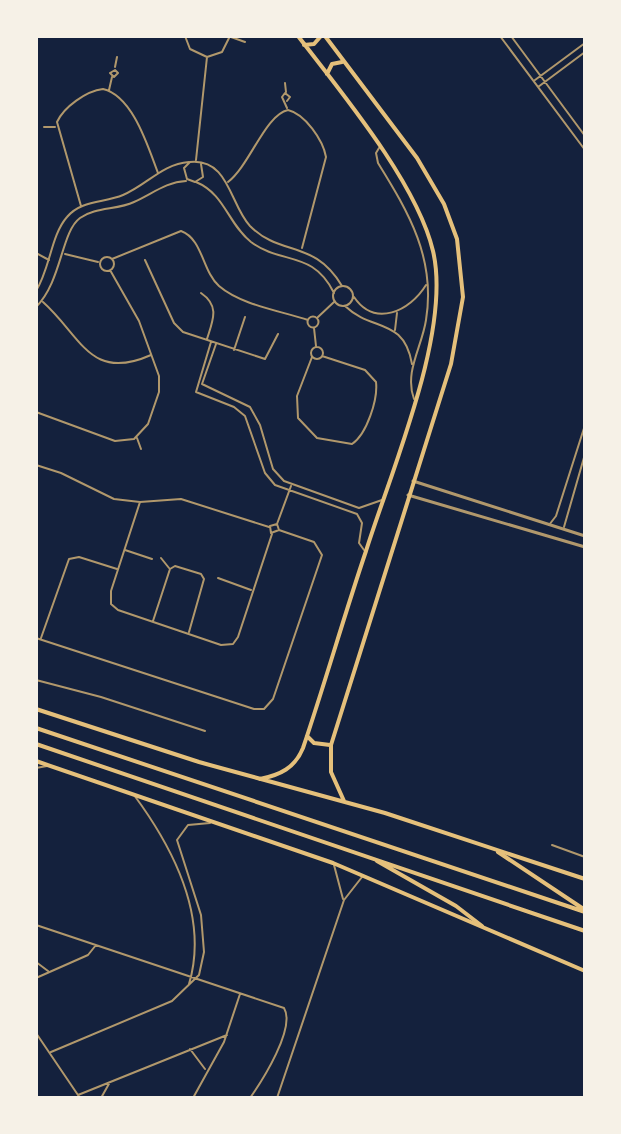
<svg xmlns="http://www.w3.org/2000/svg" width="621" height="1134" viewBox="0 0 621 1134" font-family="Lora,serif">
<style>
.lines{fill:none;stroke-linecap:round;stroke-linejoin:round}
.minor{stroke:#b1986c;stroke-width:2}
.tertiary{stroke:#b1986c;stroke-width:3}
.primary{stroke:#e5c07b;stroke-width:4}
.trunk{stroke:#e5c07b;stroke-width:4}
</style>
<rect width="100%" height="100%" fill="#14213d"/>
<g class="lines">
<path class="minor" d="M185,36L190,49L207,57L222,52L230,36
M500,36L585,150
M511,36L585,136
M231,37L245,42
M115,67L117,57
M115,70L118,73L114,77L110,73Z
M535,80L585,43
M285,83L286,92
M538,87L585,52
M109,90L112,77
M287,101L290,97L285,93L282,97L287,108
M44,127H55
M379,148L376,153L378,163C409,213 436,259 426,320C422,347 404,372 414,399
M196,160L207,57
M201,164L203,177L195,182L187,179L184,168L190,162C229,158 230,205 250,226C281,257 314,239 342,286
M196,182C225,194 228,224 251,242C282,265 313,250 334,293
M228,182C250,165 265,115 288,110C305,114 323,140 326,157L302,248
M81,206L57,122C64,107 86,91 103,89C133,96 148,147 158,173
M36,253L49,260
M65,254L98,262
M100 264a7 7 0 1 1 14 0a7 7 0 1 1-14 0Z
M112,259L181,231C203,239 202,271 219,286C241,305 281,311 308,320
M145,260L174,323L183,332L265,359L278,334
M333 296a10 10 0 1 1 20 0a10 10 0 1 1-20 0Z
M36,291C50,269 51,235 67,217C81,200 104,203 123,195C147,185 162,164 189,162
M201,293C220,306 213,320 207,339
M354,297C375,328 410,311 426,285
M43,302C82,337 90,382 151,355
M345,306C372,332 404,317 412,364
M36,307C62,281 61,232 80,218C95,207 117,210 134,202C152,194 166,182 186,181
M307.5 322a5.5 5.5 0 1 1 11 0a5.5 5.5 0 1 1-11 0Z
M318,317L334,302
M314,328L316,346
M395,330L397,313
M211,342L196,392L234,407L245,416L265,473L275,485L357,514L362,523L359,543L364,550
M216,344L202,384L250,407L260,425L273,469L284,481L359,508L382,500
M311 353a6 6 0 1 1 12 0a6 6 0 1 1-12 0Z
M234,350L245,317
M312,357L297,396L298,418L317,438L352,444C367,434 378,399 376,382L365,370L322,356
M36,412L115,441L134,439L148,424L159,392V376L139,321L110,270
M137,438L141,449
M36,465L61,473L114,499L140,502L181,499L269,527
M140,502L111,591V604L118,610L221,645L233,644L238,637L272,534
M277,524L270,526L271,533L279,530L277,524L291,486
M549,525L556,516L585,425
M564,527L585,454
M125,550L152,559
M161,558L169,568
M218,578L251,590
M153,621L170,569L175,566L201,574L204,579L189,632
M36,638L254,709H264L273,699L322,555L314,542L279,530
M41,638L69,559L79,557L117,569
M36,680L101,697L205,731
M36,768L47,766
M134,795C174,849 209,917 189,984
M552,845L585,857
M334,865L343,899
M36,925L284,1008C296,1028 262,1081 250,1098
M36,962L48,971
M36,978L88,955L96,945
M36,1033L80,1098
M190,1049L205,1069
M51,1052L172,1001L199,975L204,952L201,915L177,840L188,825L210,823
M78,1095L227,1035
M101,1098L110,1082
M193,1098L224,1042L240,994
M277,1098L344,900L362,877"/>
<path class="tertiary" d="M413,481L585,536
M408,495L585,547"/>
<path class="primary" d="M325,36L417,158L444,204L457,239L463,297L451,364L331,745V772L344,801
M304,45L314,44L321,36
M327,74L332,64L342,62
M36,709L199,762L385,813L585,879
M307,736L314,743L330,745
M36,761L333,863L585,971
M260,779C280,775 295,768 303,748C325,683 344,616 366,551C391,471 452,331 433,251C417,183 341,92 298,36"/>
<path class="trunk" d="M36,728L585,912
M36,744L585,931
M498,852L585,910
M377,861L456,906L482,926"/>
</g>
<rect width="621" height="1134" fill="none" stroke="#f6f1e7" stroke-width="76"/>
</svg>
